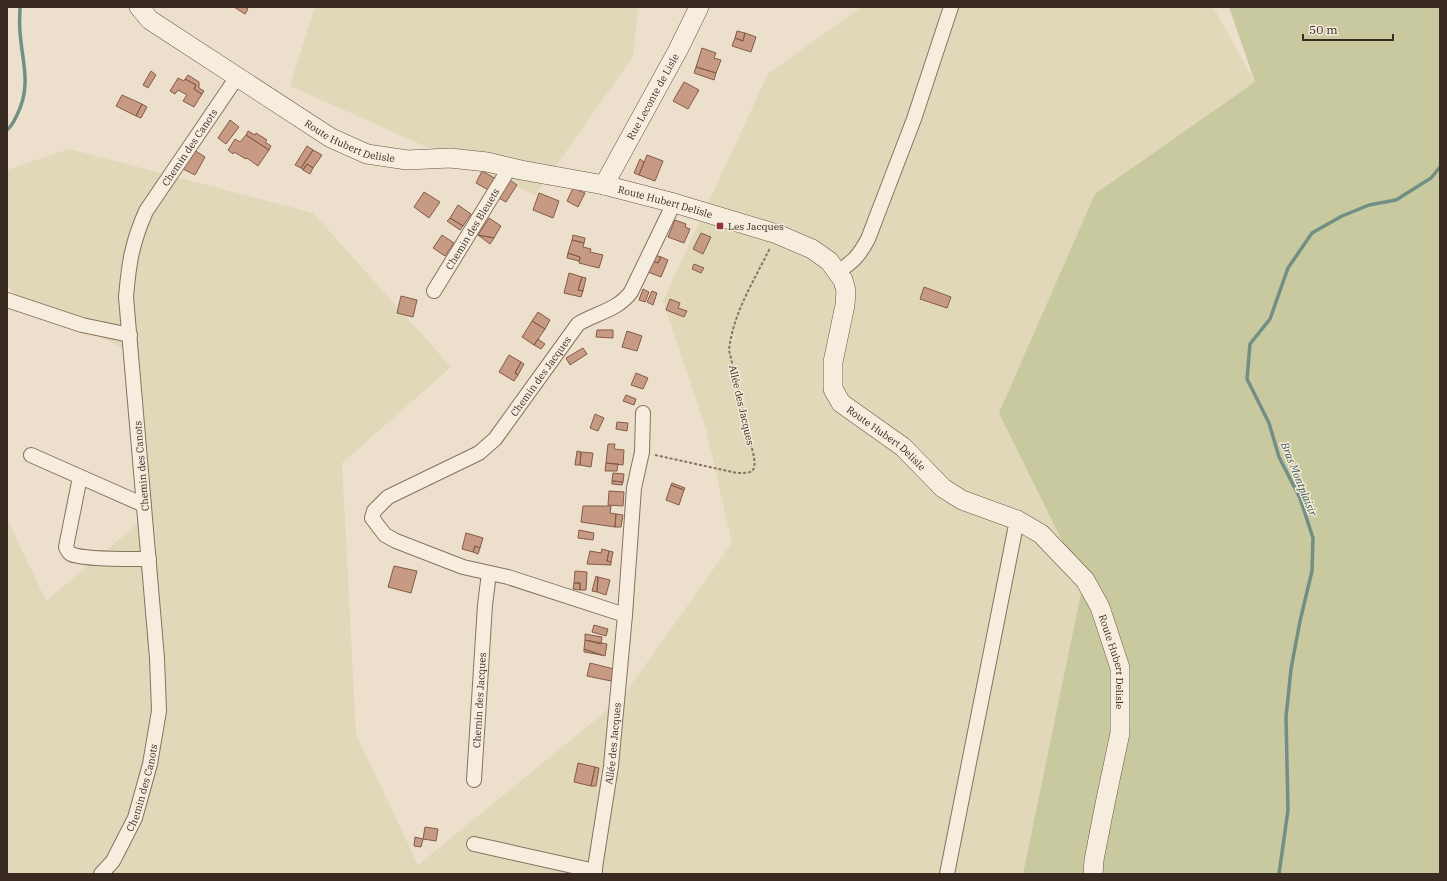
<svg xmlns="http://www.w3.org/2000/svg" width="1447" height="881" viewBox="0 0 1447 881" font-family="'IBM Plex Serif',serif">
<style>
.farmland{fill:#e1d7b9}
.green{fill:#c8c99f}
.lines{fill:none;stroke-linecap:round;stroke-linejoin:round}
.stream{stroke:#728f85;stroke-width:3.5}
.building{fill:#c79a84;stroke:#855b48}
.street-casing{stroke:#877260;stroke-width:16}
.secondary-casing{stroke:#695343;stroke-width:20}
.path{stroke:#877260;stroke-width:2;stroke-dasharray:3 2;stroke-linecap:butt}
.street{stroke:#f7edde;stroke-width:14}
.secondary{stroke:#f7edde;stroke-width:19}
.poi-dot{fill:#92353d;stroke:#f4eada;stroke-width:1.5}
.labels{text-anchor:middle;stroke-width:3;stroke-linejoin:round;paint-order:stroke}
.street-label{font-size:10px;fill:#392b22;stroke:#f4eada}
.poi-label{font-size:10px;fill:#392b22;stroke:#f4eada;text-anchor:start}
.water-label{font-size:11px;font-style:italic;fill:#335852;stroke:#f4eada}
</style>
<rect width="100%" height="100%" fill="#ecdfcb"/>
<path class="farmland" d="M315,7H638L633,57L535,195L290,86Z
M861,7H1213L1255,82L1083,583L1023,874H7V519L46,601L141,521L127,350L18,298L7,286V170L69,149L313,213L451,367L342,463L356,734L418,865L621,699L732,543L706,429L663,301L768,74Z"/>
<path class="green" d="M1229,7H1440V874H1023L1083,583L999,413L1095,194L1255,82Z"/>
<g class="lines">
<path class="stream" d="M7,130C12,126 14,121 17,115C32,85 22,62 20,32C19,24 20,15 20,7
M1279,874L1288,810L1286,717L1291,669L1300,621L1312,571L1313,538L1300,498L1279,457L1269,423L1247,379L1250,344L1270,319L1288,268L1312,233L1342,216L1369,205L1396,200L1431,178L1440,167"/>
</g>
<path class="building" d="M234,7H245L248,9L245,14Z
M737,31L745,33L743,41L735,38Z
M745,33L756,37L751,52L732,46L735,38L743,41Z
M702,48L716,53L714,58L721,60L716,73L696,67Z
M696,67L716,73L714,80L694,73Z
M151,71L156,75L148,88L143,85Z
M188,75L199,82V88L204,91L202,94L194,89L196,85L185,79Z
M178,78L184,81L185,79L196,85L194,89L202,94L194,107L183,101L187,95L178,90L175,94L170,91Z
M684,82L699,90L688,109L673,101Z
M122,95L142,104L136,116L116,106Z
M142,104L147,107L141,118L136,116Z
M230,120L239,127L226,144L218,138Z
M248,131L255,135L256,133L267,140L265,142L271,146L269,150L246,135Z
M246,135L269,150L258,166L247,158L246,159L234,152L233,154L228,150L235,139L240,142Z
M307,146L313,150L301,168L295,165Z
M194,150L205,157L195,175L183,169Z
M313,150L322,155L313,168L307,164L303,170L301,168Z
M647,155L663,161L655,181L639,175Z
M640,159L644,162L639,175L634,173Z
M307,164L313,168L310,174L303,170Z
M482,171L498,180L492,192L476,183Z
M508,179L517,185L506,202L495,196Z
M573,188L585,193L578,207L567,201Z
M424,192L440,202L429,218L414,207Z
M539,193L559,201L553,218L533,210Z
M458,205L471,214L463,226L450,218Z
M450,218L463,226L460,230L447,221Z
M489,218L501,226L494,238L478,235Z
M675,220L686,224L685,227L690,229L684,243L668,237Z
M701,233L711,237L703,254L693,249Z
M442,235L454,243L445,256L433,248Z
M478,235L494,238L490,244Z
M573,235L585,238L584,243L572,240Z
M572,240L584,243L583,247L591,249L590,252L603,255L599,268L579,263L580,257L568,253Z
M568,253L580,257L579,261L567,258Z
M655,255L661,257L658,263L652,261Z
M661,257L668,260L661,277L648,272L652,261L658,263Z
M694,264L704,268L701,273L692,269Z
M569,273L582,277L578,290L583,291L581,297L564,293Z
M582,277L586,278L583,291L578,290Z
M924,287L951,297L947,308L920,299Z
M643,289L649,292L645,302L639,300Z
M652,291L657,293L653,305L647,302Z
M401,296L417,300L413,317L397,313Z
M670,299L680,303L678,308L687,311L684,317L666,310Z
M538,312L550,320L545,329L532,321Z
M532,321L545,329L534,345L522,337Z
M597,330H613V338L596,337Z
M627,331L642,336L637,351L622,347Z
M538,339L545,344L541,349L534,345Z
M583,348L587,354L570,365L566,358Z
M509,355L521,362L515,373L518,375L514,381L499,372Z
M521,362L524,364L518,375L515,373Z
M636,373L648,378L643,389L631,385Z
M626,395L636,399L634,405L623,401Z
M595,414L604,418L598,431L590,428Z
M617,422L628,423L627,431L616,429Z
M608,444H615L614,449L624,450L623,465L606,463Z
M577,451L581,452L580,465H575Z
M581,452L593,453L591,467L580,465Z
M606,463L618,464L617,471H605Z
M613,473L624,474L623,482L612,481Z
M612,481L623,482L622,485L612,484Z
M672,483L685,488L684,490L671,485Z
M671,485L684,490L679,505L666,500Z
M609,491L624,492L623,506L608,505Z
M583,506H611L610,513L616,514L615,527L581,522Z
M616,514L623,515L621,527H615Z
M579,530L594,533L593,540L578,538Z
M466,533L483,538L480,548L475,546L473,552L462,549Z
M475,546L480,548L478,554L473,552Z
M602,549L609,551L607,561L611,562V565L587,564L590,551L601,553Z
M609,551L613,552L611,562L607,561Z
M394,566L417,571L411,593L388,587Z
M575,571L587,572L586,590H580V583H574Z
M596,576L598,577L597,592L592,591Z
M598,577L610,580L606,595L597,592Z
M574,583H580V590L573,589Z
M594,625L608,629L606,636L592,632Z
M585,634L602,637L601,644L585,640Z
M585,640L607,644L605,656L584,649Z
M584,649L600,655H602L584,652Z
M590,663L614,669L611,681L587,676Z
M578,763L595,767L591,786L574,782Z
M595,767L599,768L596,786H591Z
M425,827L438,829L436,841L423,839Z
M415,837L423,839L421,847L414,846Z"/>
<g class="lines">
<defs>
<g id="street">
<path d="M838,271C853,263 860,254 868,239L914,119L951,7"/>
<path id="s1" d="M434,291L510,167"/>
<path d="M7,300L82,325L130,335"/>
<path d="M31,455L144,505"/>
<path d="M80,477L66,547C67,550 68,552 71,554C83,560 133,559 149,559"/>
<path id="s2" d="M625,615L508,577L463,567L396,541L385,535L372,518L374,511L388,497L479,453L495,439L578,324C596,313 618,310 631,292L674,203"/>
<path id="s3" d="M474,780L485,605L489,573"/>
<path d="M474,844L595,871"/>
<path id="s4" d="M101,874L113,861L135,818L150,764L159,711L157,658L126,297C129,262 132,243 146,211L237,77"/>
<path id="s5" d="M594,874L611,766L625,615L634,488L642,452L643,413"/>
<path d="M947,874L1017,520"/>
</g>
<g id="secondary">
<path id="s6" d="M139,7L150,20L331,138L367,154L407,160L450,158L487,162L521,170L604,185L674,203L777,234L812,249L829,261L843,280L846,291L845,305L833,362V389L841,403L903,447L943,488L962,500L1017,520L1041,534L1085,580L1100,607L1120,668V733L1106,799L1094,860L1093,874"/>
<path id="s7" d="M604,185L678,50L699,7"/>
</g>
</defs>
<use href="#street" class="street-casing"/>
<use href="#secondary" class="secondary-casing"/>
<path class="path" d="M655,455L737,473C752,473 756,473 754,457L729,350C733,313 754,281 770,248"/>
<use href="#street" class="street"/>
<use href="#secondary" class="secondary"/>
</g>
<rect class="poi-dot" x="716" y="222" width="8" height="8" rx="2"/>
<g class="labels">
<g class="street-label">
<text dy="4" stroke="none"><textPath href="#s7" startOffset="101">Rue Leconte de Lisle</textPath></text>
<text dy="4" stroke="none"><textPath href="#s6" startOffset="252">Route Hubert Delisle</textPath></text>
<text dy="4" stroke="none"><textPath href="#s4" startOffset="757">Chemin des Canots</textPath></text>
<text dy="4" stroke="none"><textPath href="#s6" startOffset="576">Route Hubert Delisle</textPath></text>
<text dy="4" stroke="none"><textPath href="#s1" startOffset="73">Chemin des Bleuets</textPath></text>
<text dy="4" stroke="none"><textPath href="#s2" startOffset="502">Chemin des Jacques</textPath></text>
<text transform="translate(742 405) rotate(77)" y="4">Allée des Jacques</text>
<text dy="4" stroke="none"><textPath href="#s6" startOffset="959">Route Hubert Delisle</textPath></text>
<text transform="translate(141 466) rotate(-95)" y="4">Chemin des Canots</text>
<text dy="4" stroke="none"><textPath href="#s6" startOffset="1295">Route Hubert Delisle</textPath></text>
<text dy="4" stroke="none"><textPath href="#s3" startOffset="80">Chemin des Jacques</textPath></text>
<text dy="4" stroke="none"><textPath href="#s5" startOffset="132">Allée des Jacques</textPath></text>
<text dy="4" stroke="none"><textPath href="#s4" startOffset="97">Chemin des Canots</textPath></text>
</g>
<g class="poi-label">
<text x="728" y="230">Les Jacques</text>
</g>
<g class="water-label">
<text transform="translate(1299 479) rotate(68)" y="4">Bras Montplaisir</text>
</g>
</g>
<rect width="1447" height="881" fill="none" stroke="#392b22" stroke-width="16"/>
<path d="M1303 34v6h90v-6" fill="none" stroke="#392b22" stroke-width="2"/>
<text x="1309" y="34" font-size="12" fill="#392b22" stroke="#f4eada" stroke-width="3" paint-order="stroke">50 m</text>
</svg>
